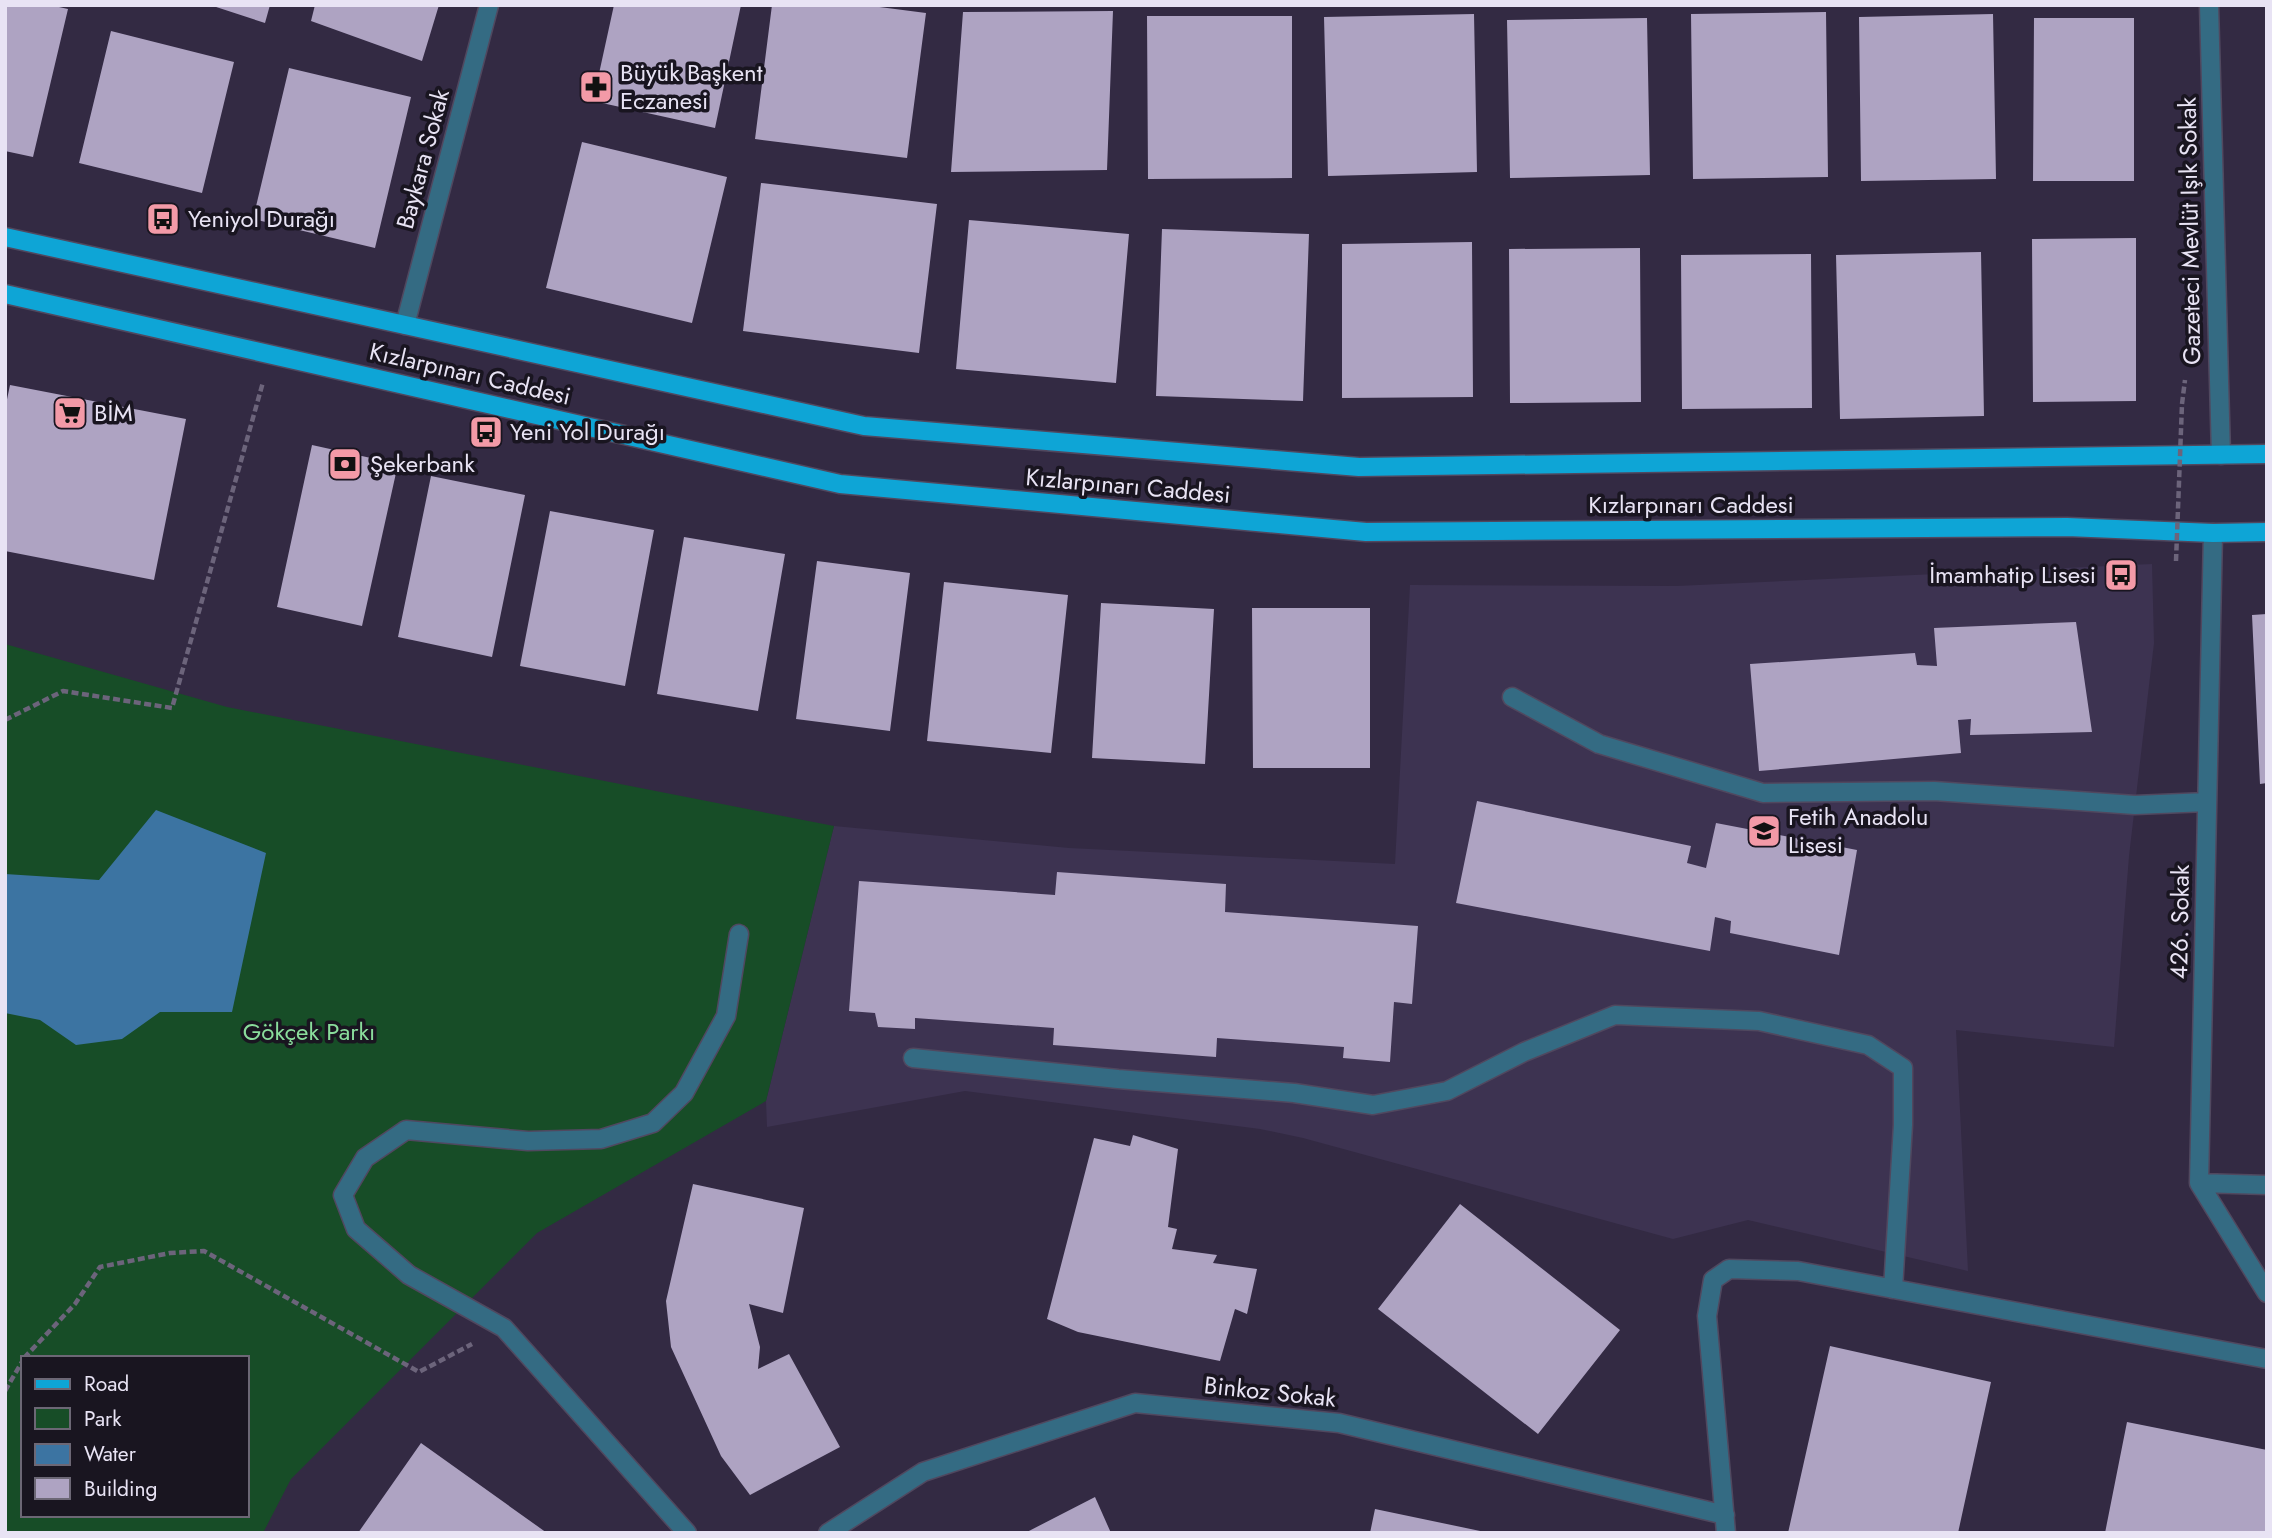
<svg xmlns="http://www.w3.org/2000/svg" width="2272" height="1538" viewBox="0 0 2272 1538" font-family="Jost,sans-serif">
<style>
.built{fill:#3d3351}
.green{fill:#174d27;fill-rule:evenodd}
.water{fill:#3c74a2}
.building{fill:#aea3c2}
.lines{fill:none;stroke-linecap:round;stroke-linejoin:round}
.minor-casing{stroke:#50485f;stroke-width:21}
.major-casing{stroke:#50485f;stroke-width:21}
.path{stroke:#6c647b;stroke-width:4.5;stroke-dasharray:7 3.5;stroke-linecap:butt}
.minor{stroke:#346b83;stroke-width:18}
.major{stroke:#0ea5d6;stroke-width:18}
.path-bridge{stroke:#6c647b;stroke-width:4.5;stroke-dasharray:7 3.5;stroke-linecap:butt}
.labels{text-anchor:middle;stroke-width:7;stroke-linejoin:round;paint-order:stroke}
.poi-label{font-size:24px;fill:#e8e3f4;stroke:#191520;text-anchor:start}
.street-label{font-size:24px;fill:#e8e3f4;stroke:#191520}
.park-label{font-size:24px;fill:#8add9c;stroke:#191520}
</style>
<rect width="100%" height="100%" fill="#332a43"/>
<path class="built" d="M2152,564L2154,643L2129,856L2114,1047L1956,1030L1968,1271L1748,1220L1673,1239L1303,1138L1260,1129L965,1091L767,1127L766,1101L834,826L1069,848L1395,864L1410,585L1677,586Z"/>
<path class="green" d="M5,644L227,707L834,826L766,1101L537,1233L291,1479L263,1533H5ZM23,1358H247V1515H23Z"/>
<path class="water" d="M156,810L266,853L232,1012H160L122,1039L76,1045L40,1020L5,1013V874L99,880Z"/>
<path class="building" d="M5,5H50L68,9L33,157L5,151Z
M210,5H270L265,23Z
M315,5H439L422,61L311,21Z
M614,5H741L715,128L593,101Z
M772,5H864L926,13L907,158L755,139Z
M1113,11L1107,170L951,172L963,12Z
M1826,12L1828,177L1693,179L1691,14Z
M1474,14L1477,172L1328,176L1324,17Z
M1993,14L1996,179L1861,181L1859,17Z
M1147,16H1292V178L1148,179Z
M1647,18L1650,175L1510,178L1507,20Z
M2034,18H2134V181H2033Z
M111,31L234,62L202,193L79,163Z
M289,68L411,97L375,248L253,219Z
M582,142L727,177L692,323L546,288Z
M761,183L937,204L919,353L743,331Z
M969,220L1129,234L1116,383L956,369Z
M1162,229L1309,234L1303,401L1156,396Z
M2136,238V401L2033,402L2032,239Z
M1472,242L1473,397L1342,398V244Z
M1640,248L1641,402L1510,403L1509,249Z
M1981,252L1984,416L1840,419L1836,255Z
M1811,254L1812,408L1682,409L1681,255Z
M10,385L186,419L154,580L5,551V409Z
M312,445L398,464L362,626L277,607Z
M431,476L525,495L492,657L398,637Z
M550,511L654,530L625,686L520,666Z
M684,537L785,554L758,711L657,694Z
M817,561L910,573L890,731L796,719Z
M944,582L1068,595L1051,753L927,741Z
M1101,603L1214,609L1205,764L1092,758Z
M1252,608H1370V768H1253Z
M2267,614V783L2260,784L2252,615Z
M2076,622L2092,732L1970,735L1971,719L1958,720L1961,753L1759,771L1750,664L1915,653L1917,665L1937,666L1934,628Z
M1477,801L1691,846L1687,863L1706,868L1716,823L1857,850L1839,955L1730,933L1731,921L1715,917L1710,951L1456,903Z
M1057,872L1226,884L1225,912L1418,926L1412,1004L1394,1002L1390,1062L1343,1058L1344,1047L1217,1038L1216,1057L1053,1045L1054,1028L915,1018V1029L878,1027L875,1013L849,1011L859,881L1055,895Z
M1133,1135L1178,1149L1168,1227L1177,1229L1172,1249L1217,1255L1213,1263L1257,1269L1247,1314L1235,1309L1220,1361L1078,1332L1047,1319L1094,1138L1130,1146Z
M693,1184L804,1208L783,1313L749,1304L760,1347L758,1369L789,1354L840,1447L750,1495L721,1456L671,1347L666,1301Z
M1460,1204L1620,1330L1538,1434L1378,1309Z
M1830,1346L1991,1382L1958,1533H1788Z
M2127,1422L2267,1450V1533H2105Z
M421,1443L547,1533H358Z
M1095,1497L1111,1533H1025Z
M1375,1509L1485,1532L1484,1533H1370Z"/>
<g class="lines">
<defs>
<path id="minor" d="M2209,5L2221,455
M405,325L489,5
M2213,533L2199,1183L2267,1293
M1512,697L1599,744L1763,793L1934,791L2135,805L2207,802
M913,1058L1118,1079L1294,1093L1373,1105L1447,1091L1524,1052L1615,1015L1759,1021L1868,1045L1903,1068V1125L1893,1289
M2199,1183L2267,1185
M687,1533L504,1328L409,1275L356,1229L343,1195L365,1158L406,1130L528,1141L601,1139L653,1123L684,1093L726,1016L739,934
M828,1533L923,1472L1135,1403L1339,1423L1725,1515
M1726,1533L1707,1316L1713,1280L1729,1269L1798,1271L2267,1359"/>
<path id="major" d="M5,237L864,426L1359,467L2267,454
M5,294L840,484L1366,532L2067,527L2213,533L2267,532"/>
</defs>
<use href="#minor" class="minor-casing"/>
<use href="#major" class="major-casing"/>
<path class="path" d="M2182,404L2185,380
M5,720L63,691L172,708L263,382
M24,1358L75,1304L100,1267L170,1253L204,1251L419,1372L472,1344
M5,1391L23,1360"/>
<use href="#minor" class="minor"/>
<use href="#major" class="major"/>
<path class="path-bridge" d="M2176,561L2182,404"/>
</g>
<defs>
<symbol id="pharmacy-square" viewBox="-11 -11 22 22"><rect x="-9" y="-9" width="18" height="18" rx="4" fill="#f39aa7" stroke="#191520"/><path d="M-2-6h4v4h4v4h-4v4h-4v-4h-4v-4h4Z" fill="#111"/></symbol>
<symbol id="bus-square" viewBox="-11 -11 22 22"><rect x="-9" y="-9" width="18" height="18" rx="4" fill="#f39aa7" stroke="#191520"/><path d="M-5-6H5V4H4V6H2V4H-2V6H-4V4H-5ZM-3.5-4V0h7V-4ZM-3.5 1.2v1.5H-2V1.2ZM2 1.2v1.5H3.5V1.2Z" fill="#111"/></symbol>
<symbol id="supermarket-square" viewBox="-11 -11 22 22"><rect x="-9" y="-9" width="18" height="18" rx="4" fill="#f39aa7" stroke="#191520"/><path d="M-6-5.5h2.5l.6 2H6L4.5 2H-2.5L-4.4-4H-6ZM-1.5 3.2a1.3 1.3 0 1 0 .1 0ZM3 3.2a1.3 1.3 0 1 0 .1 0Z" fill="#111"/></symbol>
<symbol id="bank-square" viewBox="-11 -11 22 22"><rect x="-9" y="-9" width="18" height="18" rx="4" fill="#f39aa7" stroke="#191520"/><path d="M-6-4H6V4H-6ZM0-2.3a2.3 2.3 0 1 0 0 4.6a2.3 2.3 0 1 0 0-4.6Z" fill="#111"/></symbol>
<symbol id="school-square" viewBox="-11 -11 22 22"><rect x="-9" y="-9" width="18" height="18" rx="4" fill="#f39aa7" stroke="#191520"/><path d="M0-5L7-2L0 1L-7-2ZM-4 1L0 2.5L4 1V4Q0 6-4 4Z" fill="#111"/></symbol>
</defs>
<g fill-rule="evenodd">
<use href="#pharmacy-square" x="577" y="68" width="38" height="38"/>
<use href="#bus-square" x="144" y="200" width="38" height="38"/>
<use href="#supermarket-square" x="51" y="394" width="38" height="38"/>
<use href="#bus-square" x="467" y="413" width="38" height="38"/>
<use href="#bank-square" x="326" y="445" width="38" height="38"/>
<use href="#bus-square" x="2102" y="556" width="38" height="38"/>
<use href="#school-square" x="1745" y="812" width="38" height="38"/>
</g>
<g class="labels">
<g class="poi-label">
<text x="620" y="81">Büyük Başkent<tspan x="620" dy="28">Eczanesi</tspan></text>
<text x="188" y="227">Yeniyol Durağı</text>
<text x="94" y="421">BİM</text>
<text x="510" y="440">Yeni Yol Durağı</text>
<text x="370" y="472">Şekerbank</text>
<text x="2096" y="583" text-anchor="end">İmamhatip Lisesi</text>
<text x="1788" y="825">Fetih Anadolu<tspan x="1788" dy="28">Lisesi</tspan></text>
</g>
<g class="street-label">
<text transform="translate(423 159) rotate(-75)" y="8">Baykara Sokak</text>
<text transform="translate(2190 231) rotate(-91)" y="8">Gazeteci Mevlüt Işık Sokak</text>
<text transform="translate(470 374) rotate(13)" y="8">Kızlarpınarı Caddesi</text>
<text transform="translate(1128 486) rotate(5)" y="8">Kızlarpınarı Caddesi</text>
<text x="1691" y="513">Kızlarpınarı Caddesi</text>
<text transform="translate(2180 922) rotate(-89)" y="8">426. Sokak</text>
<text transform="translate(1270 1392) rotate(6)" y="8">Binkoz Sokak</text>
</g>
<g class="park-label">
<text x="309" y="1040">Gökçek Parkı</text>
</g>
</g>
<rect width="2272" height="1538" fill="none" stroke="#e8e3f4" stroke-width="14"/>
<rect x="21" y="1356" width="228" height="161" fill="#191520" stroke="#6c6775" stroke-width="2"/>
<rect x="35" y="1379" width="35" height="10" fill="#0ea5d6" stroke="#6c6775" stroke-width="2"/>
<text x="84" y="1391" font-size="21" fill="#e8e3f4">Road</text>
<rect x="35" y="1408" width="35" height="21" fill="#174d27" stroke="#6c6775" stroke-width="2"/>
<text x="84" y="1426" font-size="21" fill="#e8e3f4">Park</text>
<rect x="35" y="1444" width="35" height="21" fill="#3c74a2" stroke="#6c6775" stroke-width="2"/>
<text x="84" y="1461" font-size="21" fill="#e8e3f4">Water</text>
<rect x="35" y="1478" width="35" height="21" fill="#aea3c2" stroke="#6c6775" stroke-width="2"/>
<text x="84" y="1496" font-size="21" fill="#e8e3f4">Building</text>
</svg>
